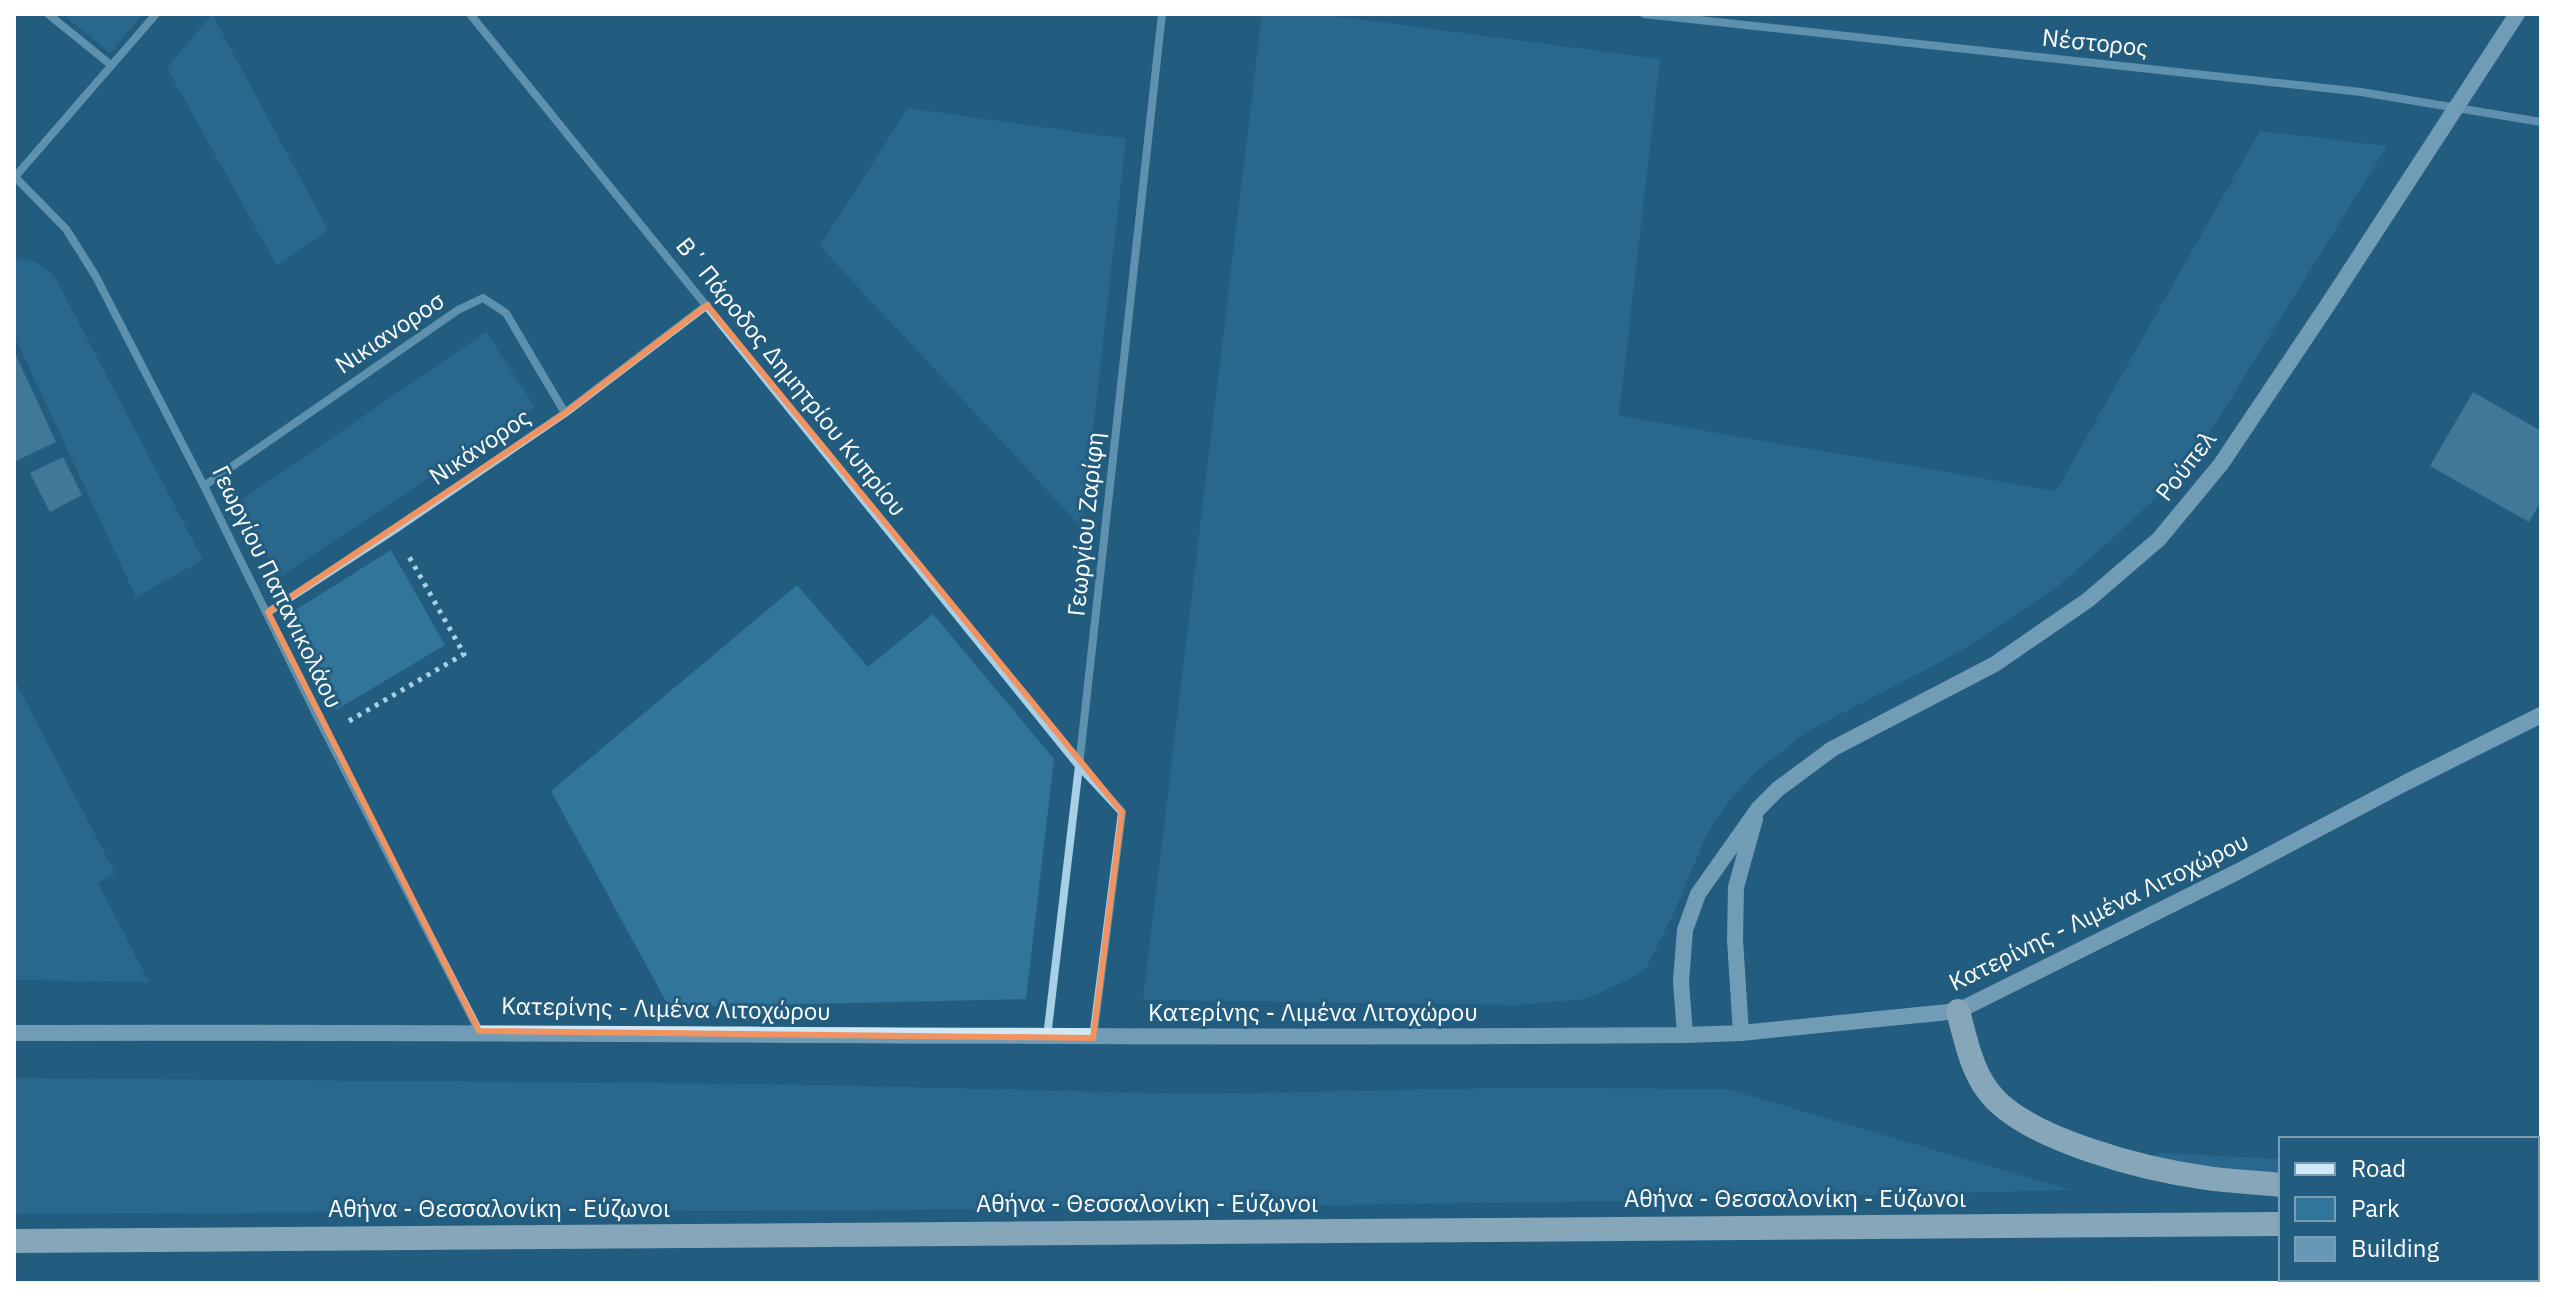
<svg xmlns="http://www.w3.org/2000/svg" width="2555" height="1297" viewBox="0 0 2555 1297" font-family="'IBM Plex Sans',sans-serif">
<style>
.green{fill:#32759b}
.building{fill:#6799b6}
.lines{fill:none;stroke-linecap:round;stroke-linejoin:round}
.path{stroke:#a7d0e7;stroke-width:5;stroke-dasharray:4 6;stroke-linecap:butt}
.street{stroke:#a7d0e7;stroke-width:8}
.secondary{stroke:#d1e8f6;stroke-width:16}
.highway{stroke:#fff;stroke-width:24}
.marked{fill:none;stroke:#f09361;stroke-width:6;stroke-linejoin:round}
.labels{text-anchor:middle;stroke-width:6;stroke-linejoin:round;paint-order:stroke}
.street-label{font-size:24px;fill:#fff;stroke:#225c7f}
</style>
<rect width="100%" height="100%" fill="#225c7f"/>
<path class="green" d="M63,14H143L110,53Z
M212,14L328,230L277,266L167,68Z
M1262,14H1318L1660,59L1619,416L2056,491L2260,131L2387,146L2214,426L2169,485L2110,541L2058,586L1963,650L1808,731L1758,770L1729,801L1706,836L1673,915L1646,968L1625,981L1585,999L1518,1005L1143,1000Z
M908,108L1126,139L1082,528L820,246Z
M14,258L35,262L54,275L203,560L136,597L14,335Z
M486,332L535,407L278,578L240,501Z
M391,550L445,645L336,710L286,616Z
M797,585L868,667L933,614L1054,759L1026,999L669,1007L551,791Z
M14,679L115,873L98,883L149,982L14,980Z
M14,1078L770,1084L1196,1094L1503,1088L1727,1089L2071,1190L1621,1201L1057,1209L14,1214Z
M2161,1153L2281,1159V1178L2145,1158Z
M2537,1276H2541V1283H1560L2537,1279Z"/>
<path class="building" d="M14,351L56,442L14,462Z
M2473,392L2541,431V501L2529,522L2430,466Z
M63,457L82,495L50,512L30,473Z"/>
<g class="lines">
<path class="path" d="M349,721L464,654L407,553"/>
<path class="street" d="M48,14L111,65
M470,14L1079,766L1122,812L1093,1038
M1644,14L2361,92L2541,122
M15,177L66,229L95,275L204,486L317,716L479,1031
M14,178L156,14
M204,486L458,310L483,298L506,313L565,413
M268,612L394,530L565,413L707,305
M1047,1037L1079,766L1162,14"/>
<path class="secondary" d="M14,1033C571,1031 1128,1040 1685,1035L1741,1033L1958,1011L2237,872L2407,782L2541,715
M1741,1033L1735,940L1736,887L1755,819
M1685,1035L1681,981L1685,930L1698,894L1758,809L1778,789L1832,749L1995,664L2088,600L2159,539L2221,464L2329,303L2517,14"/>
<path class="highway" d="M1958,1011C1965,1037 1971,1069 1988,1091C2024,1140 2148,1170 2207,1178C2232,1182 2257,1182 2281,1185
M2537,1207H2541
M14,1241L2281,1224"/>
</g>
<path d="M0 0H2555V1297H0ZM707,305L1122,812L1093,1038L479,1031L268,612L565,413Z" fill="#225c7f" fill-opacity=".55" fill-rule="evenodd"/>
<path class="marked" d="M707,305L1122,812L1093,1038L479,1031L268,612L565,413Z"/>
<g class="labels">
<g class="street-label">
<text transform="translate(2095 43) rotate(6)" y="8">Νέστορος</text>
<text transform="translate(390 333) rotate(-34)" y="8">Νικιανοροσ</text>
<text transform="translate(791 377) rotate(51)" y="8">Β΄ Πάροδος Δημητρίου Κυπρίου</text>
<text transform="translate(480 447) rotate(-34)" y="8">Νικάνορος</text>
<text transform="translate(2186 466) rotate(-52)" y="8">Ρούπελ</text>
<text transform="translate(1086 524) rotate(-84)" y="8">Γεωργίου Ζαρίφη</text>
<text transform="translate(277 587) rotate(64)" y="8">Γεωργίου Παπανικολάου</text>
<text transform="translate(2099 912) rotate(-26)" y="8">Κατερίνης - Λιμένα Λιτοχώρου</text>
<text transform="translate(666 1009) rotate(1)" y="8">Κατερίνης - Λιμένα Λιτοχώρου</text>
<text x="1313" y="1021">Κατερίνης - Λιμένα Λιτοχώρου</text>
<text x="1795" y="1207">Αθήνα - Θεσσαλονίκη - Εύζωνοι</text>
<text x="1147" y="1212">Αθήνα - Θεσσαλονίκη - Εύζωνοι</text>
<text x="499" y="1217">Αθήνα - Θεσσαλονίκη - Εύζωνοι</text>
</g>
</g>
<rect width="2555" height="1297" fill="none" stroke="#ffffff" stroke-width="32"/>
<rect x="2279" y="1137" width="260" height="144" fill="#225c7f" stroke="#7a9db2" stroke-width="2"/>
<rect x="2295" y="1163" width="40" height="12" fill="#d1e8f6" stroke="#7a9db2" stroke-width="2"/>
<text x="2351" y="1177" font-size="24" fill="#ffffff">Road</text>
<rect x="2295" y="1197" width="40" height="24" fill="#32759b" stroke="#7a9db2" stroke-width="2"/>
<text x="2351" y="1217" font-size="24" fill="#ffffff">Park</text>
<rect x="2295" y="1237" width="40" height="24" fill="#6799b6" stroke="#7a9db2" stroke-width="2"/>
<text x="2351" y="1257" font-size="24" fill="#ffffff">Building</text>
</svg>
